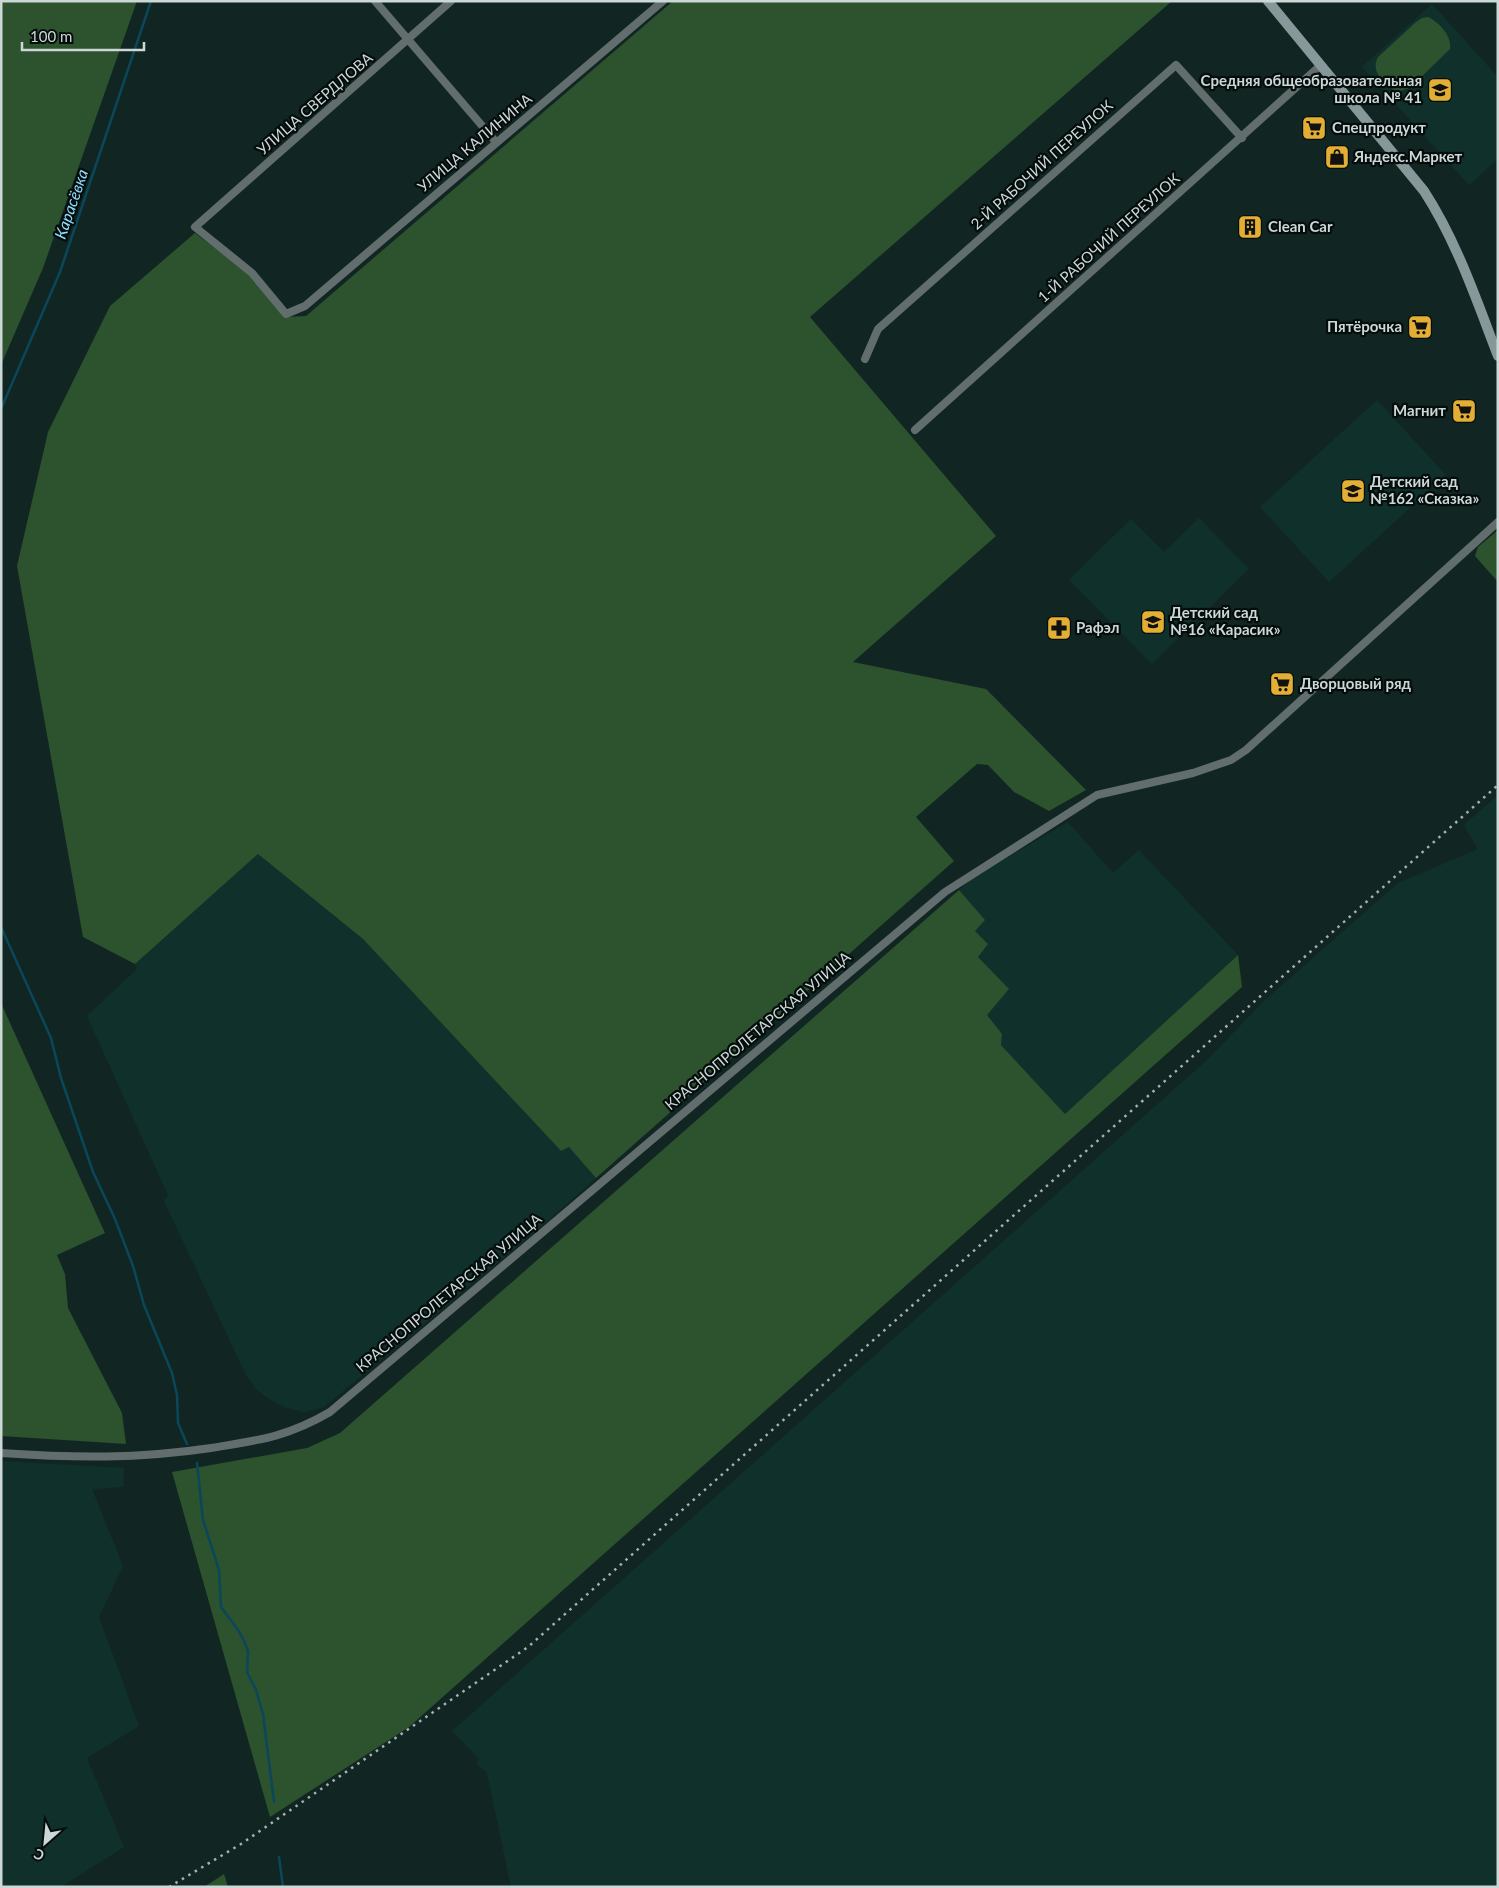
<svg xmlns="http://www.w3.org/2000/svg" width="1499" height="1888" viewBox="0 0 1499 1888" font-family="Lato,sans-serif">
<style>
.built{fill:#10302c}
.green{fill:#2c522e}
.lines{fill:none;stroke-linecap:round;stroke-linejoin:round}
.stream{stroke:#0a475b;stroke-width:2.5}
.street{stroke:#626d6e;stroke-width:8}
.secondary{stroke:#87989a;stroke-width:10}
.rail{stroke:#a4b2b0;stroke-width:2.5;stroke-dasharray:2.5 5;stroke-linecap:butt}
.labels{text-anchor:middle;stroke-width:4.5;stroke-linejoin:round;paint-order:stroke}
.poi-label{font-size:15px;font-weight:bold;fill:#ccd8d6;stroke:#050d0c;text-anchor:start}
.street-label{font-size:15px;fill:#ccd8d6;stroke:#050d0c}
.water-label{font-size:16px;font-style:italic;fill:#8edeff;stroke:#050d0c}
</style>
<rect width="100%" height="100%" fill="#112623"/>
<path class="built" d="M1432,4L1498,77V159L1469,185L1362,67Z
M1377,400L1446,475L1329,582L1260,507Z
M1199,518L1249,569L1152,664L1069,580L1131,519L1164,552Z
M1498,795V1887H511L487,1773L476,1764L479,1759L452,1731L1208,1059L1264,1001L1398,883L1478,849L1464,825Z
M1068,822L1113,873L1139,850L1238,955L1065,1114L1001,1045L1002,1034L986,1015L975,931L959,890L971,879Z
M258,854L363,939L561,1151L569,1146L596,1178L544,1224L324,1407L304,1412L287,1408L272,1401L256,1389L246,1375L164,1201L168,1195L87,1016L137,969L135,964Z
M1,1461L124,1468L123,1487L92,1489L123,1566L99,1617L139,1726L87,1758L124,1847L61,1887H1Z"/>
<path class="green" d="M1,1H137L43,268L1,365Z
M673,1H1172L810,317L996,536L853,662L986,689L1086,790L1049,811L1014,792L988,765L977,764L916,817L954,861L596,1178L569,1147L561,1151L363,939L258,854L135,964L83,937L17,566L48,432L110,306L195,233L250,275L285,317L306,316Z
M1428,17C1440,23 1452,36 1450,49L1410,88L1397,92C1384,84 1370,72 1378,57L1416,22L1422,18Z
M1498,530V582L1475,556L1478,547Z
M959,890L985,920L975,931L988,944L978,957L1009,989L987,1015L1002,1034L1001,1045L1065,1114L1238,955L1242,987L409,1727L270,1817L172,1472L307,1448L340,1433Z
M1,1003L105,1233L57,1255L65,1274L68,1308L122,1413L126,1444L1,1436Z
M224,1874L228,1887H204Z"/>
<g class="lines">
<path class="stream" d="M1,409L60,272L151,1
M1,927L51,1038L61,1078L93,1172L115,1219L133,1266L144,1305L172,1373L177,1395L178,1423L187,1444
M197,1463L203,1520L219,1570L221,1607L238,1630L244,1641L248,1651L247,1672L256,1690L263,1714L274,1802
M279,1857L283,1887"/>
<path class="street" d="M375,1L496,142
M451,1L195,227L252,273L286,314L305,306L663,1
M865,359L878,329L1176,65L1242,138
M915,430L1321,65
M1,1453C75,1458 137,1459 211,1448C260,1440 287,1437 330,1412L945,892L1097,795L1193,773L1231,760L1246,750L1498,522"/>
<path class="secondary" d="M1268,1L1424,191C1457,242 1476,299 1498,356"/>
<path class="rail" d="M169,1887L241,1844L528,1647L1498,785"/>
</g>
<defs>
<symbol id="school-square" viewBox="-11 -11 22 22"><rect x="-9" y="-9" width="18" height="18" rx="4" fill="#e2af34" stroke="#050d0c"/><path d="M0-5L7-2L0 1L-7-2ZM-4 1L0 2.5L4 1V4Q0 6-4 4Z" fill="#111"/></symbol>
<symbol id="supermarket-square" viewBox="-11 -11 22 22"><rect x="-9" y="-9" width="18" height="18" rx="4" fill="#e2af34" stroke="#050d0c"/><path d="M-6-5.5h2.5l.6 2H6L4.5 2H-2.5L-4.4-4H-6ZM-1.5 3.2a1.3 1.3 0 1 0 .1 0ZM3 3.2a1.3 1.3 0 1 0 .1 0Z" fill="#111"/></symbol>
<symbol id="shop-square" viewBox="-11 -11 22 22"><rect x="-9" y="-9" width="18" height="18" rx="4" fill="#e2af34" stroke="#050d0c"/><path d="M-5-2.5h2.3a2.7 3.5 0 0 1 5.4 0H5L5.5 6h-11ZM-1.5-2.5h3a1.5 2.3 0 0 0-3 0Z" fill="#111"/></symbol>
<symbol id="building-square" viewBox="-11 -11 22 22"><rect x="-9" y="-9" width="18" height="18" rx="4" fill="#e2af34" stroke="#050d0c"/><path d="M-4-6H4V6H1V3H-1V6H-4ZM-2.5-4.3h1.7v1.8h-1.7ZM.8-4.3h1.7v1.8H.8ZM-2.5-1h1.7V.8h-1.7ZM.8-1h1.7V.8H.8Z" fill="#111"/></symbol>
<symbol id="pharmacy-square" viewBox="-11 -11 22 22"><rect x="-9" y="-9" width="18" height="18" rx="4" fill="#e2af34" stroke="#050d0c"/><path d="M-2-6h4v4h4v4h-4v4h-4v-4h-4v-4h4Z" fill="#111"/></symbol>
</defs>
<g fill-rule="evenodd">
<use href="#school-square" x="1426" y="76" width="28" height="28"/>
<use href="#supermarket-square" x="1300" y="114" width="28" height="28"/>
<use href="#shop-square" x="1323" y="143" width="28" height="28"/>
<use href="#building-square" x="1236" y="213" width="28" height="28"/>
<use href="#supermarket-square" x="1406" y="313" width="28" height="28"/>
<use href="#supermarket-square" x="1450" y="397" width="28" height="28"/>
<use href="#school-square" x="1339" y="477" width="28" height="28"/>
<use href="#school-square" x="1139" y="608" width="28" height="28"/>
<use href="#pharmacy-square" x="1045" y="614" width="28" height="28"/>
<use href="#supermarket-square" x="1268" y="670" width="28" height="28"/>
</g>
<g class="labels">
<g class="poi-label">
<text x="1422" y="86" text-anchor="end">Средняя общеобразовательная<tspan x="1422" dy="17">школа № 41</tspan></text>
<text x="1332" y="133">Спецпродукт</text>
<text x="1354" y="162">Яндекс.Маркет</text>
<text x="1268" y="232">Clean Car</text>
<text x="1402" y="332" text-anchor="end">Пятёрочка</text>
<text x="1446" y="416" text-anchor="end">Магнит</text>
<text x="1370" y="487">Детский сад<tspan x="1370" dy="17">№162 «Сказка»</tspan></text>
<text x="1170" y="618">Детский сад<tspan x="1170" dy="17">№16 «Карасик»</tspan></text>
<text x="1076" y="633">Рафэл</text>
<text x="1300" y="689">Дворцовый ряд</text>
</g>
<g class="street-label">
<text transform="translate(315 104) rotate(-41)" y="5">УЛИЦА СВЕРДЛОВА</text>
<text transform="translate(475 143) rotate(-40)" y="5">УЛИЦА КАЛИНИНА</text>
<text transform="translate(1042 165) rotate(-42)" y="5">2-Й РАБОЧИЙ ПЕРЕУЛОК</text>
<text transform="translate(1109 238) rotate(-42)" y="5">1-Й РАБОЧИЙ ПЕРЕУЛОК</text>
<text transform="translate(758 1031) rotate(-40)" y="5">КРАСНОПРОЛЕТАРСКАЯ УЛИЦА</text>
<text transform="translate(449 1293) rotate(-40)" y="5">КРАСНОПРОЛЕТАРСКАЯ УЛИЦА</text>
</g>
<g class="water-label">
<text transform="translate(71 204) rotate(-71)" y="6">Карасёвка</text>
</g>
</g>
<rect width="1499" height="1888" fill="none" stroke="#ccd8d6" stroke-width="5"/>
<g transform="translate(45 1843) rotate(207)" stroke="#050d0c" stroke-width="4" paint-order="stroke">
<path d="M0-4L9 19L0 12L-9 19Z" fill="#ccd8d6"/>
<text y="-8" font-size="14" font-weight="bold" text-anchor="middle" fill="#ccd8d6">С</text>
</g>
<path d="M22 42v8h122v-8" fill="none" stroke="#ccd8d6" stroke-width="2.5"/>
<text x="30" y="42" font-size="15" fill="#ccd8d6" stroke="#050d0c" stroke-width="4" paint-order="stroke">100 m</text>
</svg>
